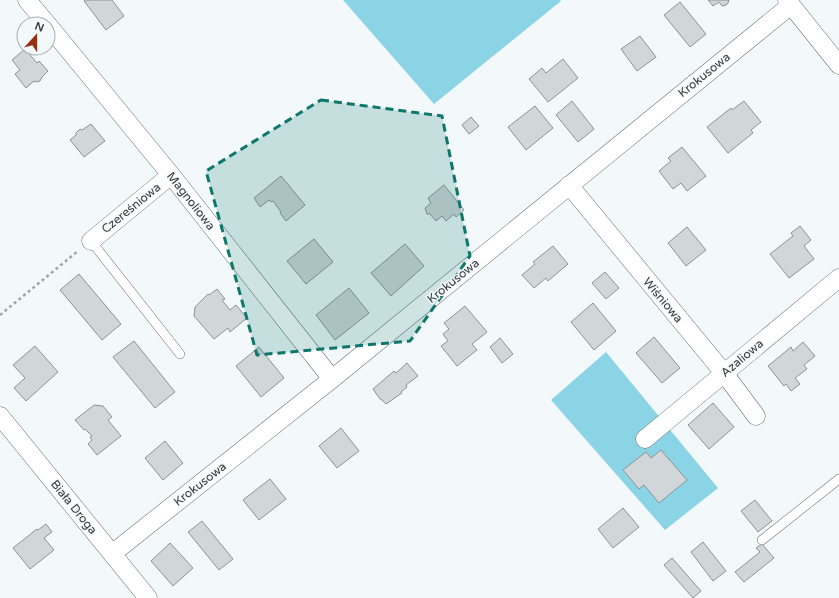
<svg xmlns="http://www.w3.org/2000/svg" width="839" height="598" viewBox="0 0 839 598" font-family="'Varela Round',sans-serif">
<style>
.green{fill:#8ad4e6}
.building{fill:#d1d6d8;stroke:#8e9394}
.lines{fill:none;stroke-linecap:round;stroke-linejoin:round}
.service-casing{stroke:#6b7071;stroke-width:10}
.minor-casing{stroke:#6b7071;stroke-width:19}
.path{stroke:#a2a5a7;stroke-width:2.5;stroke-dasharray:3 3;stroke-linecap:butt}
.service{stroke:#fff;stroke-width:9}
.minor{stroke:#fff;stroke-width:18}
.marked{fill:#0f766e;fill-opacity:0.2;stroke:#0f766e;stroke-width:3;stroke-dasharray:8 5;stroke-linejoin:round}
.labels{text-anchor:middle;stroke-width:3;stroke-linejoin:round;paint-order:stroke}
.street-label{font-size:12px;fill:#393b3c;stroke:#f3f8fa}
</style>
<rect width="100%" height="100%" fill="#f3f8fa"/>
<path class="green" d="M343,0H560L561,1L434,104Z
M606,352L718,488L665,530L551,400Z"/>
<path class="building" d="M85,0H112L124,16L106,30L84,1Z
M708,0H729L728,3L726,5L722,6L719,2L713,6Z
M680,2L706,34L690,47L664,15Z
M640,36L656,57L637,71L621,49Z
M25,49L37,63L39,61L48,71L42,77L40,81L36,82L34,81L26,88L15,74L20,70L12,60Z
M563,59L578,78L548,102L529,79L542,68L546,73Z
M572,101L594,129L578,142L556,115Z
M744,101L761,122L751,130L753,133L728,153L707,127L731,108L732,110Z
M535,106L553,128L526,150L508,127Z
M471,117L479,126L469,134L462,125Z
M91,124L105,141L84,157L70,140L76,135V133L80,129L82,130Z
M682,147L706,176L687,191L681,183L673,189L659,171L671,161L668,158Z
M281,176L305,205L286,221L280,213L281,212L273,201L271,202L269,200L260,207L254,198Z
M444,185L464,210L456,217L454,214L446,221L442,216L436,221L430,214H427L425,208L431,203L428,198Z
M800,226L811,240L804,246L814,259L789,278L770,254L793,236L791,233Z
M687,227L706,250L686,266L668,243Z
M314,239L333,262L306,284L287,261Z
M405,244L424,266L391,296L371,273Z
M553,246L568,264L548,281L546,278L534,288L522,275L535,264L533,262Z
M605,272L619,288L606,299L592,283Z
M79,274L121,324L102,340L60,290Z
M349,288L369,313L335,340L316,315Z
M217,289L225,299L222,300L230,310L236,305L247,318L230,332L228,328L214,339L194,316L195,307L208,294L209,295Z
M593,303L616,331L594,350L571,322Z
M465,306L487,332L472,344L477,350L457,366L441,346L448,341L443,334L449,329L444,323Z
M654,337L680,368L662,383L636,353Z
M500,338L513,354L502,363L490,347Z
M134,341L175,392L155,408L113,357Z
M803,342L815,356L804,365L807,369L795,378L800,384L791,391L786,384L784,386L768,366L791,347L793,351Z
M35,346L58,372L26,401L14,388L25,378L13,365Z
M259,347L284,378L261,397L236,366Z
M407,363L418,376L406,385L407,387L401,392L402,393L386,404L382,400L380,399L373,389L394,371L396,373Z
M713,403L734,427L709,449L688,425Z
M94,405L103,406L112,417L108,420L121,436L97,455L88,444L92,440L90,437L92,436L85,429L84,430L75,420Z
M341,428L359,451L337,468L319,446Z
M165,441L183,463L163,480L145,458Z
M661,450L687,480L659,503L644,485L639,489L623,470L646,452L651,458Z
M270,479L286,499L259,520L243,500Z
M755,500L772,521L758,532L741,511Z
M623,508L639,527L613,548L598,529Z
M202,521L233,559L219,570L188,532Z
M46,524L52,532L44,538L54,550L30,569L13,548L37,529L38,530Z
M703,542L726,571L713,581L691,552Z
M170,543L193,568L173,586L151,561Z
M762,544L774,558L744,582L735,572L760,552L756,548Z
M672,558L701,591L693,598L664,565Z"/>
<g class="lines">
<defs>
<path id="service" d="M91,241L180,354
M762,540L839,479"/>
<path id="minor" d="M27,0L47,24
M787,0L839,65
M48,25L171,175L332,379
M569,185L724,373L756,416
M91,241L171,175
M0,416L148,598
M645,439L839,278
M113,553L332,379L791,5"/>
</defs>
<use href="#service" class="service-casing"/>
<use href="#minor" class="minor-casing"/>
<path class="path" d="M0,315L78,251"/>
<use href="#service" class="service"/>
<use href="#minor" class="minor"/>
</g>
<path class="marked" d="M321,100L442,116L470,256L410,341L257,355L206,171Z"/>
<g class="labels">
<g class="street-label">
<text transform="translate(704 75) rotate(-39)" y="4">Krokusowa</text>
<text transform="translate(191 201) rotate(52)" y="4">Magnoliowa</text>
<text transform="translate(131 208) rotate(-39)" y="4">Czereśniowa</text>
<text transform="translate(453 281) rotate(-39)" y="4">Krokusowa</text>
<text transform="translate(663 300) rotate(50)" y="4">Wiśniowa</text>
<text transform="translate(742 358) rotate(-40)" y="4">Azaliowa</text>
<text transform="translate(200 484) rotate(-38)" y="4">Krokusowa</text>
<text transform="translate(74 507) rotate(51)" y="4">Biała Droga</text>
</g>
</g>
<g transform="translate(36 36) rotate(21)"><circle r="19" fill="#f3f8fa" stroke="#a9acae"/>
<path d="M0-3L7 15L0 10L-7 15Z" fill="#962e14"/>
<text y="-6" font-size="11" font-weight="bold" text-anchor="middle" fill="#393b3c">N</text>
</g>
</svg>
